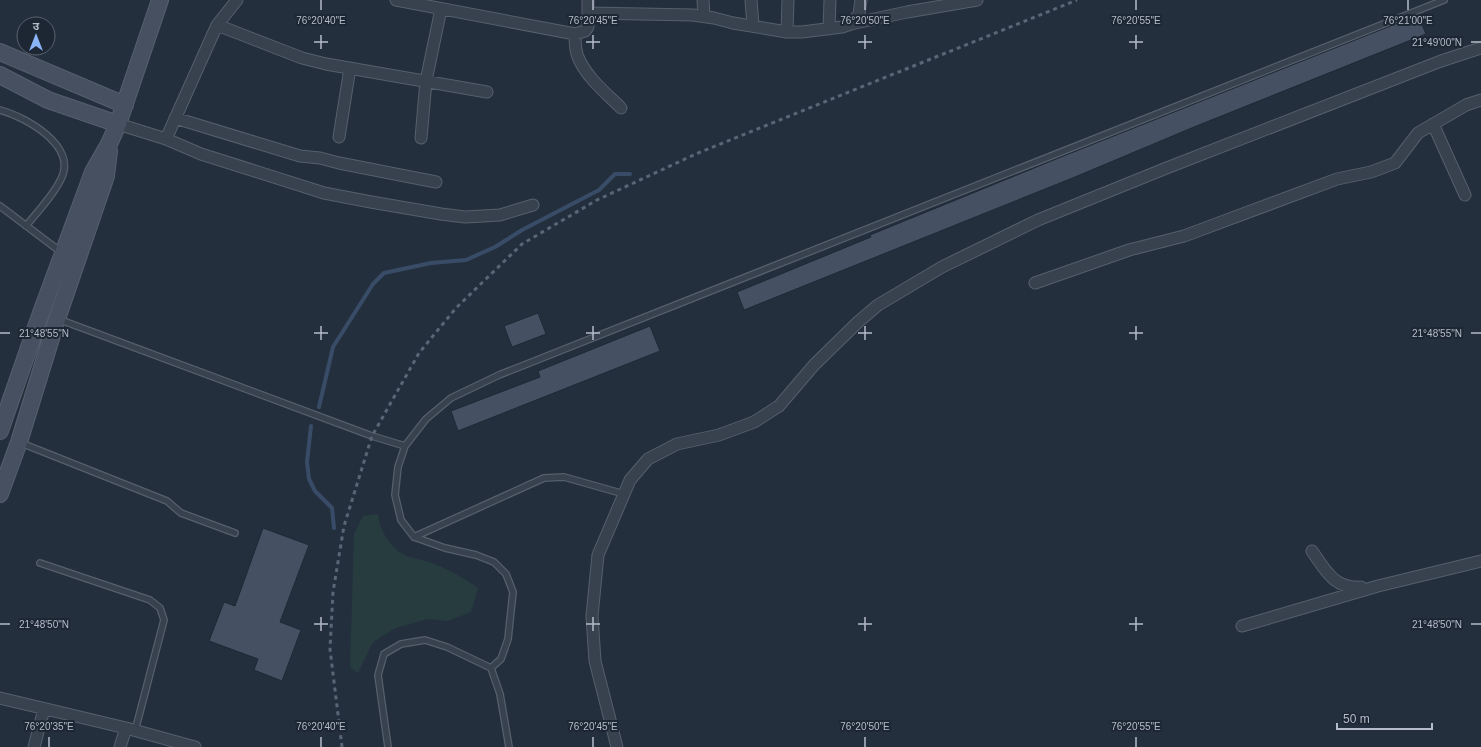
<svg xmlns="http://www.w3.org/2000/svg" width="1481" height="747" viewBox="0 0 1481 747" font-family="Arial,'Noto Sans Devanagari',sans-serif">
<style>
.green{fill:#263c3f}
.lines{fill:none;stroke-linecap:round;stroke-linejoin:round}
.stream{stroke:#394c67;stroke-width:4}
.building{fill:#455162;stroke:#1f2835}
.lane-casing{stroke:#565f6c;stroke-width:8}
.street-casing{stroke:#565f6c;stroke-width:13}
.secondary-casing{stroke:#565f6c;stroke-width:18}
.lane{stroke:#38414e;stroke-width:5.5}
.street{stroke:#38414e;stroke-width:11}
.secondary{stroke:#465061;stroke-width:16}
.rail{stroke:#5a6575;stroke-width:3;stroke-dasharray:4 4;stroke-linecap:butt}
.ticks{fill:none;stroke:#b4bcc9;stroke-width:1.5}
.ticks-label{font-size:10px;text-anchor:middle;fill:#b4bcc9;stroke:#1d2633;stroke-width:4;stroke-linejoin:round;paint-order:stroke}
</style>
<rect width="100%" height="100%" fill="#242f3e"/>
<path class="green" d="M378,514C380,530 390,549 407,556C416,559 425,560 434,564C450,570 464,578 478,588L471,612L448,621L427,619L396,628L373,642L358,673L350,667L354,534L363,516Z"/>
<g class="lines">
<path class="stream" d="M319,407L333,347L373,284L384,273L431,263L466,260L495,247L522,230L599,190L615,174H630
M311,426L307,462L309,479L315,491L332,508L334,528"/>
</g>
<path class="building" d="M1418,15L1426,34L1194,127L1075,177L744,310L737,292L871,237L870,235L1061,157Z
M538,313L546,334L512,347L504,326Z
M650,326L660,351L458,431L451,411L540,377L538,371Z
M263,528L309,545L280,622L301,630L282,681L254,670L258,659L209,641L224,602L235,606Z"/>
<g class="lines">
<defs>
<path id="lane" d="M0,110C26,117 78,146 61,179C53,196 38,211 26,226
M0,206L61,252
M58,319L372,436L405,446
M21,443L167,501L181,513L235,533
M414,537L544,478L564,477L624,494
M40,563L150,600L160,608L164,620L135,731
M491,668L501,659L508,639L513,592L506,574L494,562L476,555L445,548L414,537L401,520L395,495L398,467L405,446L426,419L451,398L499,375L1444,0
M388,747L378,675L384,654L401,644L425,640L447,647L491,668L500,694L509,747"/>
<path id="street" d="M396,0L575,34L585,31L588,27V0
M703,0L704,16
M751,0L753,26
M589,13L693,15L714,18L733,23L787,32H802L842,27L851,24L859,14L861,0
M851,24L907,12L977,0
M217,25L302,58L326,64L487,92
M829,29L830,0
M787,32L788,0
M575,34C575,41 575,50 578,57C586,77 606,93 621,108
M175,118L300,156L320,158L339,163L436,182
M118,124L166,139L201,154L324,193L371,202L441,214L465,217L500,215L533,205
M1433,124L1465,195
M339,137L350,68
M421,138L426,81L441,9
M166,139L217,25L237,0
M1035,283L1129,250L1184,236L1337,179L1371,172L1395,163L1418,133L1466,105L1481,100
M1312,551C1326,571 1334,589 1361,587
M1242,626L1378,586L1481,561
M0,698L126,728L195,747
M34,747L44,709
M120,747L126,728
M617,747L595,661L592,616L598,555L630,480L648,459L677,444L719,435L754,422L779,406L814,365L858,322L878,305L942,267L1038,220L1164,169L1441,61L1481,48"/>
<path id="secondary" d="M0,52L125,105
M0,75L48,100L118,124
M0,431L41,313L93,172L109,144L118,124L160,0
M0,494L19,442L57,319L106,176L109,151"/>
</defs>
<use href="#lane" class="lane-casing"/>
<use href="#street" class="street-casing"/>
<use href="#secondary" class="secondary-casing"/>
<use href="#lane" class="lane"/>
<use href="#street" class="street"/>
<use href="#secondary" class="secondary"/>
<path class="rail" d="M342,747L330,649L333,592L344,526L372,436L419,353L456,308L522,244L597,200L698,153L1077,0"/>
</g>
<path class="ticks" d="M321,0V10M593,0V10M865,0V10M1136,0V10M1408,0V10M321,35V49M593,35V49M865,35V49M1136,35V49M314,42H328M586,42H600M858,42H872M1129,42H1143M1471,42H1481M321,326V340M593,326V340M865,326V340M1136,326V340M0,333H10M314,333H328M586,333H600M858,333H872M1129,333H1143M1471,333H1481M321,617V631M593,617V631M865,617V631M1136,617V631M0,624H10M314,624H328M586,624H600M858,624H872M1129,624H1143M1471,624H1481M49,737V747M321,737V747M593,737V747M865,737V747M1136,737V747"/>
<g class="ticks-label">
<text x="321" y="24">76°20'40"E</text>
<text x="593" y="24">76°20'45"E</text>
<text x="865" y="24">76°20'50"E</text>
<text x="1136" y="24">76°20'55"E</text>
<text x="1408" y="24">76°21'00"E</text>
<text x="1437" y="46">21°49'00"N</text>
<text x="44" y="337">21°48'55"N</text>
<text x="1437" y="337">21°48'55"N</text>
<text x="44" y="628">21°48'50"N</text>
<text x="1437" y="628">21°48'50"N</text>
<text x="49" y="730">76°20'35"E</text>
<text x="321" y="730">76°20'40"E</text>
<text x="593" y="730">76°20'45"E</text>
<text x="865" y="730">76°20'50"E</text>
<text x="1136" y="730">76°20'55"E</text>
</g>
<g transform="translate(36 36)"><circle r="19" fill="#1d2633" stroke="#59626f"/>
<path d="M0-3L7 15L0 10L-7 15Z" fill="#8ab4f8"/>
<text y="-6" font-size="11" font-weight="bold" text-anchor="middle" fill="#b4bcc9">उ</text>
</g>
<path d="M1337 723v6h95v-6" fill="none" stroke="#b4bcc9" stroke-width="2"/>
<text x="1343" y="723" font-size="12" fill="#b4bcc9" stroke="#1d2633" stroke-width="3" paint-order="stroke">50 m</text>
</svg>
